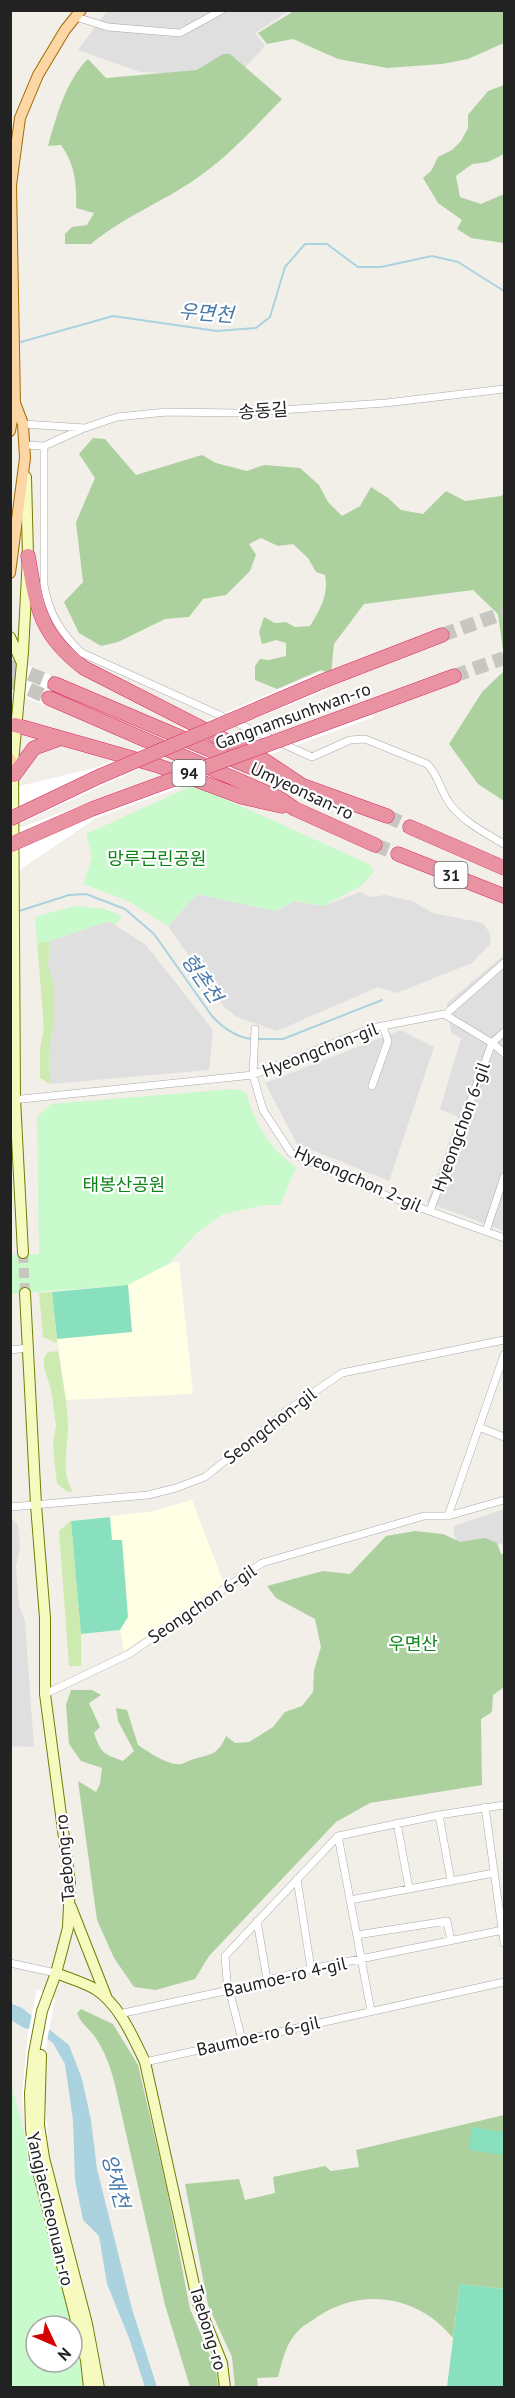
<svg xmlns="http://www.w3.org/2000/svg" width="515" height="2398" viewBox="0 0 515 2398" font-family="'PT Sans','Noto Sans KR',sans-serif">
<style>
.residential{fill:#e0dfdf}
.education{fill:#ffffe5}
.grass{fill:#cdebb0}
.forest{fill:#add19e}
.park{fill:#c8facc;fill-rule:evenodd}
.pitch{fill:#88e0be}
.water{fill:#aad3df}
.pier{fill:#fff}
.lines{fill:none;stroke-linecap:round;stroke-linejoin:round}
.stream{stroke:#aad3df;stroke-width:2}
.secondary-tunnel{stroke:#c8c6c1;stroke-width:10;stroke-dasharray:10 5;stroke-linecap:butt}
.highway-tunnel{stroke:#c8c6c1;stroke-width:14;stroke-dasharray:14 7;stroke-linecap:butt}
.street-casing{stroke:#a9a9a9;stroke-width:8}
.secondary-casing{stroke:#707d05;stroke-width:12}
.primary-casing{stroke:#a06b00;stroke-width:12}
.highway-casing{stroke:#dc2a67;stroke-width:15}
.street{stroke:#fff;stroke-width:7}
.secondary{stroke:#f7fabf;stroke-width:10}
.primary{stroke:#fcd6a4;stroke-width:10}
.highway{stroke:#e892a2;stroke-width:14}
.highway-bridge-casing{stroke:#dc2a67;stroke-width:15;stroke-linecap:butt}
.highway-bridge{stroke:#e892a2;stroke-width:14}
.labels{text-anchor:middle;stroke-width:4.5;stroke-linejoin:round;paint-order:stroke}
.shield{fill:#fff;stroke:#646464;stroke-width:1.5}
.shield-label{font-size:16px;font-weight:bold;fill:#222}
.street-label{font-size:18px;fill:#222;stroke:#fff}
.park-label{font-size:18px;fill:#0c8416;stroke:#fff}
.water-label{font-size:20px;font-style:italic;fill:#4a7aab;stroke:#fff}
</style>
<rect width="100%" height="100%" fill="#f2efe9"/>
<path class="residential" d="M107,11H289L255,33L265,46L243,70L224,59L189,74L140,72L78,50Z
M360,892L371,897L385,895L412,901L433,913L483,923L489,932L491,943L472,963L397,993L378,987L277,1031L237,1017L224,1007L168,926L197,894L275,911L295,901L323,906Z
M109,921L146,945L213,1030L209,1070L50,1084L49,1049L54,1024L48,967L50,941Z
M504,955V1231L427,1202L458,1117L440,1109L461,1038L451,1033L447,1003Z
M401,1030L434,1047L389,1181L297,1144L265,1083Z
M504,1509V1544L460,1547L454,1536V1526Z
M10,1517L18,1524L20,1548L16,1566L19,1605L25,1622L34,1747L11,1746Z"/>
<path class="education" d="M179,1261L193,1394L65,1400L52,1292L128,1285L154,1270Z
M192,1500L224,1584L124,1651L120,1630L81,1634L71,1521L154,1511Z"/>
<path class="grass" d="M50,941L48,967L54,985V1024L49,1049L50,1084L40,1078V1049L44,1027L37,943Z
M52,1292L57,1343L43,1337L39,1293Z
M58,1351C62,1375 67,1401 68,1426C68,1445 60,1474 73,1491L68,1492L57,1484L53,1445L56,1425L51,1389L44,1368V1358L48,1352Z
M71,1521L81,1634V1666H69L59,1531Z"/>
<path class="forest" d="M294,11H504V43L468,59L442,64L387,68L338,59L293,39L267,44L258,33Z
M223,54H230L282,99C255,127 229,156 197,178C163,202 123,217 91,244H65V234L72,227L87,225L94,213L76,208C77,185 75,164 61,145L48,146C56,117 66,80 88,59L106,78L197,70Z
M504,85V154L488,162L472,164L456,176L460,197L481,204L504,194V243L471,238L457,229L462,220L438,203L423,178L431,171L438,157L452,150L461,141L468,128V115L488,91Z
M93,438L105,439L136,475L202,455L216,463L247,471L264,465L300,468L319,485L328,502L342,516L360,506L371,487L388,498L401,510L423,514L446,491L465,501L501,496L504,493V657L498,614L473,590L364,604L334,644L331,674L321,670L277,689L255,680V666L260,659L269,660L286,656V643L276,640L262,644L259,632L264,617L275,623L286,622L295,627L310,626C320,610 329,595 325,575L316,572L308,558L293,544L278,546L261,538L249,544L256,555L250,571L226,595L203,599L189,617L165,619L118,642L101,646L79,633L64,602L83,582L76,522L95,478L79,454Z
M504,671V801L478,784L449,744L482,692Z
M415,1531L443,1534L460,1542L485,1538L497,1543L501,1554H504V1687L493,1695L492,1712L481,1719L482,1785L370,1803L336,1822L209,1956L195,1979L156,1990L134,1987L114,1958L97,1920L78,1781L96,1792L100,1784L102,1768L81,1761L69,1744L66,1705L71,1690H92L101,1695L89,1703L100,1727L94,1733C101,1753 103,1754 123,1761L134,1751L118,1721L116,1708L127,1710L138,1745C149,1752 168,1766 181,1764C185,1763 190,1760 194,1759C213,1754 218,1754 226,1736L235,1743L249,1742L273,1727L285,1712L302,1706L313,1692L314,1670L321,1647L315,1619L276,1598L267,1586L323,1571L350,1574L386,1536Z
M81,2009L113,2024L138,2065L167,2190L190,2309L216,2369L218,2387H190L165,2305L115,2085C111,2069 106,2054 97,2040C91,2030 81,2024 77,2013Z
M504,2115V2289L460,2284L453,2338C419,2296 363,2286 317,2317C311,2322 303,2325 298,2331C286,2343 282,2361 278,2377L257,2378L258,2387H235L232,2357L208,2305L185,2184L239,2179L245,2200L275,2193L273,2177L325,2166L331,2171L359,2167L356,2150Z"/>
<path class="park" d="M194,785L369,864L374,872L361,886L323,906L295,901L275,911L197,894L168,926L128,901L83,884L92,857L86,834Z
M74,906L105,909L122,916L115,925L109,921L50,941L37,943L35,917Z
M234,1089L243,1091L247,1095C255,1125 271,1149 296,1168L280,1205H265L223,1214L197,1233L168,1264L128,1285L11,1294L10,1255L39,1254L37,1117L51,1104Z
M10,2078L79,2349L83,2387H11ZM36,2326H72V2362H36Z"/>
<path class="pitch" d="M128,1285L132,1332L57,1339L52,1292Z
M110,1517L112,1540H122L128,1617L120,1630L81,1634L71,1521Z
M472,2127L504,2132V2155L469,2150Z
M460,2284L504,2289V2387H447Z"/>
<path class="water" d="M10,2003L22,2008L69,2045L82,2079L91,2120L97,2169L132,2309L157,2387H145L129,2338L107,2284L99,2236L83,2220L75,2180L73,2120L65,2064L53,2043L34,2030L24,2028L11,2020Z"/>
<path class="pier" d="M10,658L57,678L46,706L11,691Z
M320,672L327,690L202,740L11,828V788L95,768Z
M368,700L374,717L96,818L11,876V831Z
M37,1989L55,1999L47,2041L44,2083L49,2159L28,2160L22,2094L28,2034Z"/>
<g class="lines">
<path class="stream" d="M21,342L113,316L217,331L256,328L270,317L285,267L305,244H327L358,267H381L432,256L458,262L504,291
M16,912L69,895L86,894L125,909L154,934L212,1016C223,1028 235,1037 252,1039
M257,1039H283L382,1000"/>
<path class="secondary-tunnel" d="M23,1253L25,1293"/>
<path class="highway-tunnel" d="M442,635L504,613
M10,666L55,684
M454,676L504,658
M10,681L49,698
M387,816L410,827
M375,845L398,854"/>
<defs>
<path id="street" d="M76,17L108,27L180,33L222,10
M23,424L85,428L117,417L167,412L236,413L386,403L504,389
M25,445L44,446L82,429
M44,446V585C49,614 61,633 82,653L312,757L350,740L365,739L427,764C438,774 440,789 448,801C461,821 484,832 504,844
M446,1014L504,963
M255,1029L253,1075L263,1110L291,1153L385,1195L504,1238
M372,1086L388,1041L383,1026
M12,1100L253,1075L372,1028L444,1014L492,1043L504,1053
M430,1211L492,1043L504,1032
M486,1231L504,1177
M10,1350L28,1348
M479,1427L504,1437
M10,1507L148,1495L176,1488L205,1477L288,1410L342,1373L504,1340
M448,1516L504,1355
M45,1694L129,1654L262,1563L424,1516H448L504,1500
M485,1807L504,1943
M439,1815L451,1881
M397,1823L409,1888
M338,1836L371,2011
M297,1879L311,1969
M350,1900L494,1873
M257,1921L267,1979
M357,1935L447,1921L451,1941
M10,1963L56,1973
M119,2014L229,1990L311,1969L503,1930
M242,2040L227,1981L225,1956L338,1836L439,1815L504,1805
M145,2062L504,1982"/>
<path id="secondary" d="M10,637L21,661
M23,1253L15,1099L13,763L23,652L28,556L26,477
M25,1293L36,1505L45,1618V1694L70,1883L68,1928L56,1973L42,2011L34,2053L30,2093L31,2129L35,2159L86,2360L89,2388
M71,1907L106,1996
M56,1973C68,1978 83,1982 95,1989C119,2004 133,2037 145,2062L198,2303L222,2363L225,2388
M41,2055L39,2125L44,2158L87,2324L99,2388"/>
<path id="primary" d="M10,431L15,403L11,185L20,118L38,75L65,30L81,10
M10,573L25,458L23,424L15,403
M10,758L13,763"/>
<path id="highway" d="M28,556C37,608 39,634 84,668L264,760L306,788
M323,681L442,635
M55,684L248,766L387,816
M49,698L279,798L295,809L375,845
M370,707L454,676
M15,725L156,765L242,797L282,806
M14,775L34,748L59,739
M410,827L504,868
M398,854L504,896"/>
</defs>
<use href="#street" class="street-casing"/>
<use href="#secondary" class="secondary-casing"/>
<use href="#primary" class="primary-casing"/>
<use href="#highway" class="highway-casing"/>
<use href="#street" class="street"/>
<use href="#secondary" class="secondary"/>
<use href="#primary" class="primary"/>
<use href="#highway" class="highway"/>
<defs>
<path id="highway-bridge" d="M10,819L98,777L323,681
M10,845L92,809L370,707"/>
</defs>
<use href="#highway-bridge" class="highway-bridge-casing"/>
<use href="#highway-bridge" class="highway-bridge"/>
</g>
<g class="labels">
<g class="shield">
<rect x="172.5" y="760" width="33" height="26" rx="4.5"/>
<rect x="434.5" y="862" width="33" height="26" rx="4.5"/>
</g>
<g class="shield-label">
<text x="189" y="779">94</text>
<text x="451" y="881">31</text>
</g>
<g class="street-label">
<text transform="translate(263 411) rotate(-4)" y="6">송동길</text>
<text transform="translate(293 716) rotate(-20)" y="6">Gangnamsunhwan-ro</text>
<text transform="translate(302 791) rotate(25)" y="6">Umyeonsan-ro</text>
<text transform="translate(320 1050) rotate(-21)" y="6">Hyeongchon-gil</text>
<text transform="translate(461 1127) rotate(-70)" y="6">Hyeongchon 6-gil</text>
<text transform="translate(358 1179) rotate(24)" y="6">Hyeongchon 2-gil</text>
<text transform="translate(270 1426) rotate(-38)" y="6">Seongchon-gil</text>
<text transform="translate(202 1604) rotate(-34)" y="6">Seongchon 6-gil</text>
<text transform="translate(65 1858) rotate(-95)" y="6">Taebong-ro</text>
<text transform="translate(285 1977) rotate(-13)" y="6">Baumoe-ro 4-gil</text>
<text transform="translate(258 2036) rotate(-13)" y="6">Baumoe-ro 6-gil</text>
<text transform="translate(50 2209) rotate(77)" y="6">Yangjaecheonuan-ro</text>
<text transform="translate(208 2328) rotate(73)" y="6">Taebong-ro</text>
</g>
<g class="park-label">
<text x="157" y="865">망루근린공원</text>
<text x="124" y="1191">태봉산공원</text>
<text x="413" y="1650">우면산</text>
</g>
<g class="water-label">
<text transform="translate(206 313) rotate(4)" y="7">우면천</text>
<text transform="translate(202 978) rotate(55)" y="7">형촌천</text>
<text transform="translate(116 2181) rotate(75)" y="7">양재천</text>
</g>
</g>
<rect width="515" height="2398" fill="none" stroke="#222222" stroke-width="24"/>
<g transform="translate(54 2344) rotate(134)"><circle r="28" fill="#ffffff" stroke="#a7a7a7" stroke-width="1.5"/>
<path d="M0-4.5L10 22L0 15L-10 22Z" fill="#d40000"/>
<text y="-9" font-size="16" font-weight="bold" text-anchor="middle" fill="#222222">N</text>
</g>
</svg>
